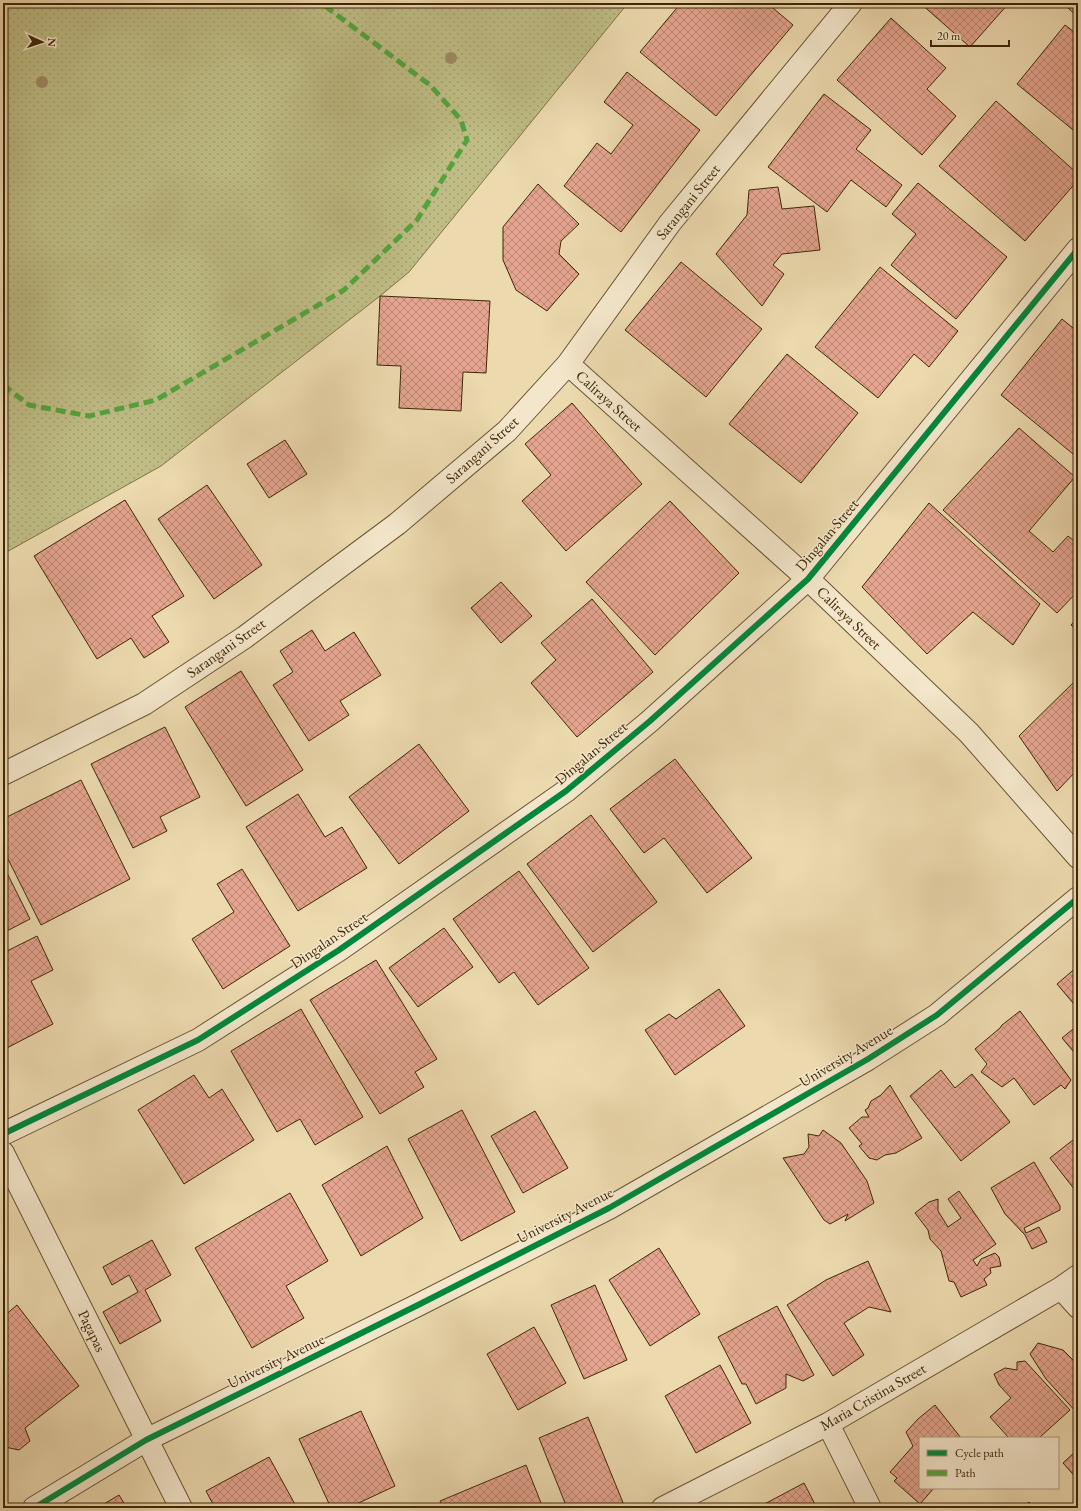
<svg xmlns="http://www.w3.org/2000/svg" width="1081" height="1511" viewBox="0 0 1081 1511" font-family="'EB Garamond',serif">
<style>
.grass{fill:url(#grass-dots);stroke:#7f7246}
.building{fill:url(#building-cross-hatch);stroke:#3f2708}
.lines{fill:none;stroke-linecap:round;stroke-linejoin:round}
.minor-casing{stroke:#6a5432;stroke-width:24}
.tertiary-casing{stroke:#6a5432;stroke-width:24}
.minor{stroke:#f3e6ca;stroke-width:22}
.tertiary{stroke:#f3e6ca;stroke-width:22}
.quiet{stroke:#54a33e;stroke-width:5;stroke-dasharray:10 5;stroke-linecap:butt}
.cycleway-casing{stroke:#f3e6ca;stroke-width:8}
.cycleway{stroke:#00873e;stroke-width:6}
.tree{fill:#9e8b64}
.labels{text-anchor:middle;stroke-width:3;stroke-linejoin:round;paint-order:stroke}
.street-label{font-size:15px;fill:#3f2708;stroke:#f3e6ca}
</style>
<defs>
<pattern id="grass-dots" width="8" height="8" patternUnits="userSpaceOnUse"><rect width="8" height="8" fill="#bfbd85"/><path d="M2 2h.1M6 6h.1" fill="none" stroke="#a5a271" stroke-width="1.8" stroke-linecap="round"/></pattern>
<pattern id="building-cross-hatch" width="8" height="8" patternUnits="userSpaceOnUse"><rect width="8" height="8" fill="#e4a48f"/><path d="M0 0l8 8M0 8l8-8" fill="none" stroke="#ba8673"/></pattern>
</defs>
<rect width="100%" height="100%" fill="#ecd9ae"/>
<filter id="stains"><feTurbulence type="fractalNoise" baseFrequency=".005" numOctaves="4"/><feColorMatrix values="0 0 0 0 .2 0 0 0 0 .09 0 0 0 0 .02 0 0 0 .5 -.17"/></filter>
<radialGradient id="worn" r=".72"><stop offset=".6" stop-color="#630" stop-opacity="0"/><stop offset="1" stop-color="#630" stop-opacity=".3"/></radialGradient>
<path class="grass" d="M3,3H628L409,272L380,296L161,466L3,554Z"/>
<path class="building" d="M681,3H767L793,25L716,116L640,52Z
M920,3H1009L970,47Z
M1072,3H1078V17L1068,8Z
M891,18L946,68L927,89L956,116L922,155L837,80Z
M1065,25L1078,35V134L1017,84Z
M627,72L700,130L621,232L564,186L597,143L611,154L633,125L604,102Z
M824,94L871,130L856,149L902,185L886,207L851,180L827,212L768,167Z
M996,101L1078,174V180L1025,241L939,166Z
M918,183L1007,257L956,319L891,265L916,234L892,214Z
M538,184L579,224L561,241L559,254L579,274L547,311L516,290L503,260V227Z
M778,187L782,209L814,206L820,250L782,254L773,265L784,274L762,306L716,254L747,215L749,190Z
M681,262L762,329L706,397L625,330Z
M880,267L958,331L929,367L914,354L878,398L815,347Z
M380,296L490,301L486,373L463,372L461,411L399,408L401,366L377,365Z
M1062,319L1078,332V458L1001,395Z
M787,354L858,413L801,483L729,424Z
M572,403L642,484L566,551L522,501L551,475L525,444Z
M1019,428L1075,477L1029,531L1053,552L1068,536L1078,544V591L1057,613L943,510Z
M285,440L307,474L269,498L247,464Z
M207,485L262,565L214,599L158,519Z
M125,500L184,596L152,616L169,642L144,658L131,638L97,659L34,556Z
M670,501L739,573L655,655L586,582Z
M929,503L1040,604L1013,645L973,612L927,654L862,587Z
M501,582L532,616L501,643L471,608Z
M592,599L653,672L577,737L531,683L556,660L541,643Z
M1078,617V632L1071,625Z
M312,630L325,651L354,632L381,675L340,701L349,715L309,741L273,685L293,672L280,651Z
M241,671L303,770L246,806L185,707Z
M1078,678V771L1077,770L1057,791L1019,736Z
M165,727L200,797L160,817L167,831L133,848L91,764Z
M419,744L469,811L399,864L349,797Z
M675,759L752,858L707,893L664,838L644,853L610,809Z
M81,780L130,879L41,925L3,849V819Z
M298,794L325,837L342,827L367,868L298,911L246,827Z
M591,815L657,902L593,952L527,864Z
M3,865L30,919L3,933Z
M242,869L290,946L223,989L192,939L234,912L217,884Z
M519,871L589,968L538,1005L514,972L499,983L453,919Z
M444,928L473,967L418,1007L389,968Z
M37,936L53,970L31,981L53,1024L3,1050V953Z
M376,960L437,1059L415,1072L424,1087L380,1114L310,1000Z
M1078,966V1009L1057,984Z
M719,989L745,1026L675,1075L645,1030L669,1014L676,1019Z
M301,1009L363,1117L315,1145L300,1119L277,1132L231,1051Z
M1020,1011L1071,1080L1065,1089L1061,1085L1034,1105L1014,1078L1002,1087L981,1072L987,1064L975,1049L1000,1028L1002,1025Z
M1078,1025V1057L1062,1038Z
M941,1070L955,1088L972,1074L1010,1122L961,1161L910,1096Z
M194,1075L209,1098L222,1089L254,1140L184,1184L138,1110Z
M890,1085L922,1138L896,1153L885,1155L877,1160L869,1158L859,1146L862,1144L849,1128L862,1117H869L865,1110L868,1108L871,1101L881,1095Z
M462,1110L515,1212L461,1241L408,1139Z
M535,1111L568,1168L523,1193L491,1136Z
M823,1130L841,1143L867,1181L874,1203L845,1221L848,1214L830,1224L824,1220L783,1158L804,1154L809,1147L808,1134L819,1136Z
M1078,1136V1194L1050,1158Z
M387,1146L423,1218L361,1256L322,1185Z
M1034,1162L1060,1206V1210L1024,1228L1026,1233L1039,1227L1047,1242L1032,1249L1025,1235L1005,1214L991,1188Z
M959,1191L996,1244L973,1260L977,1266L981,1259L995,1253L999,1257L1001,1266L990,1268L991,1273L984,1279L987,1285L961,1297L954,1282L949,1281L941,1251L930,1239L928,1230L915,1213L929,1202L938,1199V1211L948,1227L961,1218L948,1199Z
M290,1193L328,1261L286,1286L304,1318L252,1348L195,1248Z
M152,1240L171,1275L145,1290L161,1321L120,1344L103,1312L138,1292L129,1275L112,1285L103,1267Z
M659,1248L700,1314L650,1346L609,1280Z
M868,1261L891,1312L869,1307L844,1323L864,1355L833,1376L787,1305L826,1280Z
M595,1285L627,1360L584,1379L551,1305Z
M17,1305L79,1386L25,1428L30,1441L19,1450L5,1447L7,1436L3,1431V1317Z
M777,1306L814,1375L803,1381L786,1374V1388L756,1404L746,1384H742L718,1337Z
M534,1327L566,1383L518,1410L487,1354Z
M1038,1343L1063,1350L1078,1365V1414L1046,1379L1030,1354Z
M1025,1361L1070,1410L1039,1438H1009L990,1417L1011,1398L999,1385L994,1374L1005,1368L1017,1370V1362Z
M720,1365L751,1423L696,1453L665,1396Z
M935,1405L961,1438H920V1488H934L920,1504L894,1481L897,1478L890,1472L913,1446L906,1432L918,1419Z
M361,1411L395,1486L348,1508H331L299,1439Z
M588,1417L624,1505L616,1508H567L539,1438Z
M1078,1449V1480L1063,1463Z
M269,1457L297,1508H215L206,1491Z
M526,1465L543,1508H443L440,1501Z
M804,1483L817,1508H757Z
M119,1495L127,1508H97Z
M1029,1502L1034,1508H1021Z"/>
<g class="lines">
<defs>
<path id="minor" d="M568,364L808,579L969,733L1078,857
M3,774L144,704L245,637L397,524L507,431L568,364L670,223L851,3
M3,1134L198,1040L339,950L566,791L650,721L808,579L1078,249
M3,1153L181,1508
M1061,1288L1078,1307
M828,1424L870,1508
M663,1508L828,1424L1061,1288L1078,1276"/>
<path id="tertiary" d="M34,1508L146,1440L418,1305L609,1208L868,1059L937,1015L1078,898"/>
</defs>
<use href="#minor" class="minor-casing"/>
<use href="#tertiary" class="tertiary-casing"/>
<use href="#minor" class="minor"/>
<use href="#tertiary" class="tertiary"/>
<path class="quiet" d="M3,385L29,405L89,416L156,400L344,290L417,220L467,140L461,120L430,85L321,3"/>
<defs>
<path id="cycleway" d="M3,1134L198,1040L339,950L566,791L650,721L808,579L1078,249
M34,1508L146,1440L418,1305L609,1208L868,1059L937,1015L1078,898"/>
</defs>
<use href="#cycleway" class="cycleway-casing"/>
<use href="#cycleway" class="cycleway"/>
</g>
<g class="tree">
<circle cx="451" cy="58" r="6"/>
<circle cx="42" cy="82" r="6"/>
</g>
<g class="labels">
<g class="street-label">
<text transform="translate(688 202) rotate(-51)" y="5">Sarangani Street</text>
<text transform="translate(609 401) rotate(42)" y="5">Caliraya Street</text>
<text transform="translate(482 450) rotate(-42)" y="5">Sarangani Street</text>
<text transform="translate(827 535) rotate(-50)" y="5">Dingalan Street</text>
<text transform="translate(849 618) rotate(44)" y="5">Caliraya Street</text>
<text transform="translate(226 648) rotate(-35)" y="5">Sarangani Street</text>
<text transform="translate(591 753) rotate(-40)" y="5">Dingalan Street</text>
<text transform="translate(329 940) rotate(-34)" y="5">Dingalan Street</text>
<text transform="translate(846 1056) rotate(-31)" y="5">University Avenue</text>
<text transform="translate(565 1215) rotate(-27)" y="5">University Avenue</text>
<text transform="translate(92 1331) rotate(64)" y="5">Pagapas</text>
<text transform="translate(276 1361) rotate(-26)" y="5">University Avenue</text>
<text transform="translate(873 1397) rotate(-30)" y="5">Maria Cristina Street</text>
</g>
</g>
<rect width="1081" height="1511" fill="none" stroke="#ecd9ae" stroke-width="16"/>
<rect x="4" y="4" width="1073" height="1503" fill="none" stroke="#3f2708" stroke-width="2"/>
<rect x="8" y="8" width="1065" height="1495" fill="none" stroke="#3f2708"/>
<rect x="919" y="1437" width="140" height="52" fill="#f3e6ca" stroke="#ab9a7c"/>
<rect x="927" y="1450" width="20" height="6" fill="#00873e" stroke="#ab9a7c"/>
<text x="955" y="1457" font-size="12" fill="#3f2708">Cycle path</text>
<rect x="927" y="1470" width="20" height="6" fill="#54a33e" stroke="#ab9a7c"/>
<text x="955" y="1477" font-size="12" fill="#3f2708">Path</text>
<g transform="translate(42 42) rotate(93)" stroke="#f3e6ca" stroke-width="3" paint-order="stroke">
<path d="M0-3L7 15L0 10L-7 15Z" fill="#3f2708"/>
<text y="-6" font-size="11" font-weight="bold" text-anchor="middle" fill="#3f2708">N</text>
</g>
<path d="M931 40v6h78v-6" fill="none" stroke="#3f2708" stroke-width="2"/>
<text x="937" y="40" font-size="12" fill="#3f2708" stroke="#f3e6ca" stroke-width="3" paint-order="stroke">20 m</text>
<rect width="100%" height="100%" filter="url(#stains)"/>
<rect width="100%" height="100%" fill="url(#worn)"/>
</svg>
